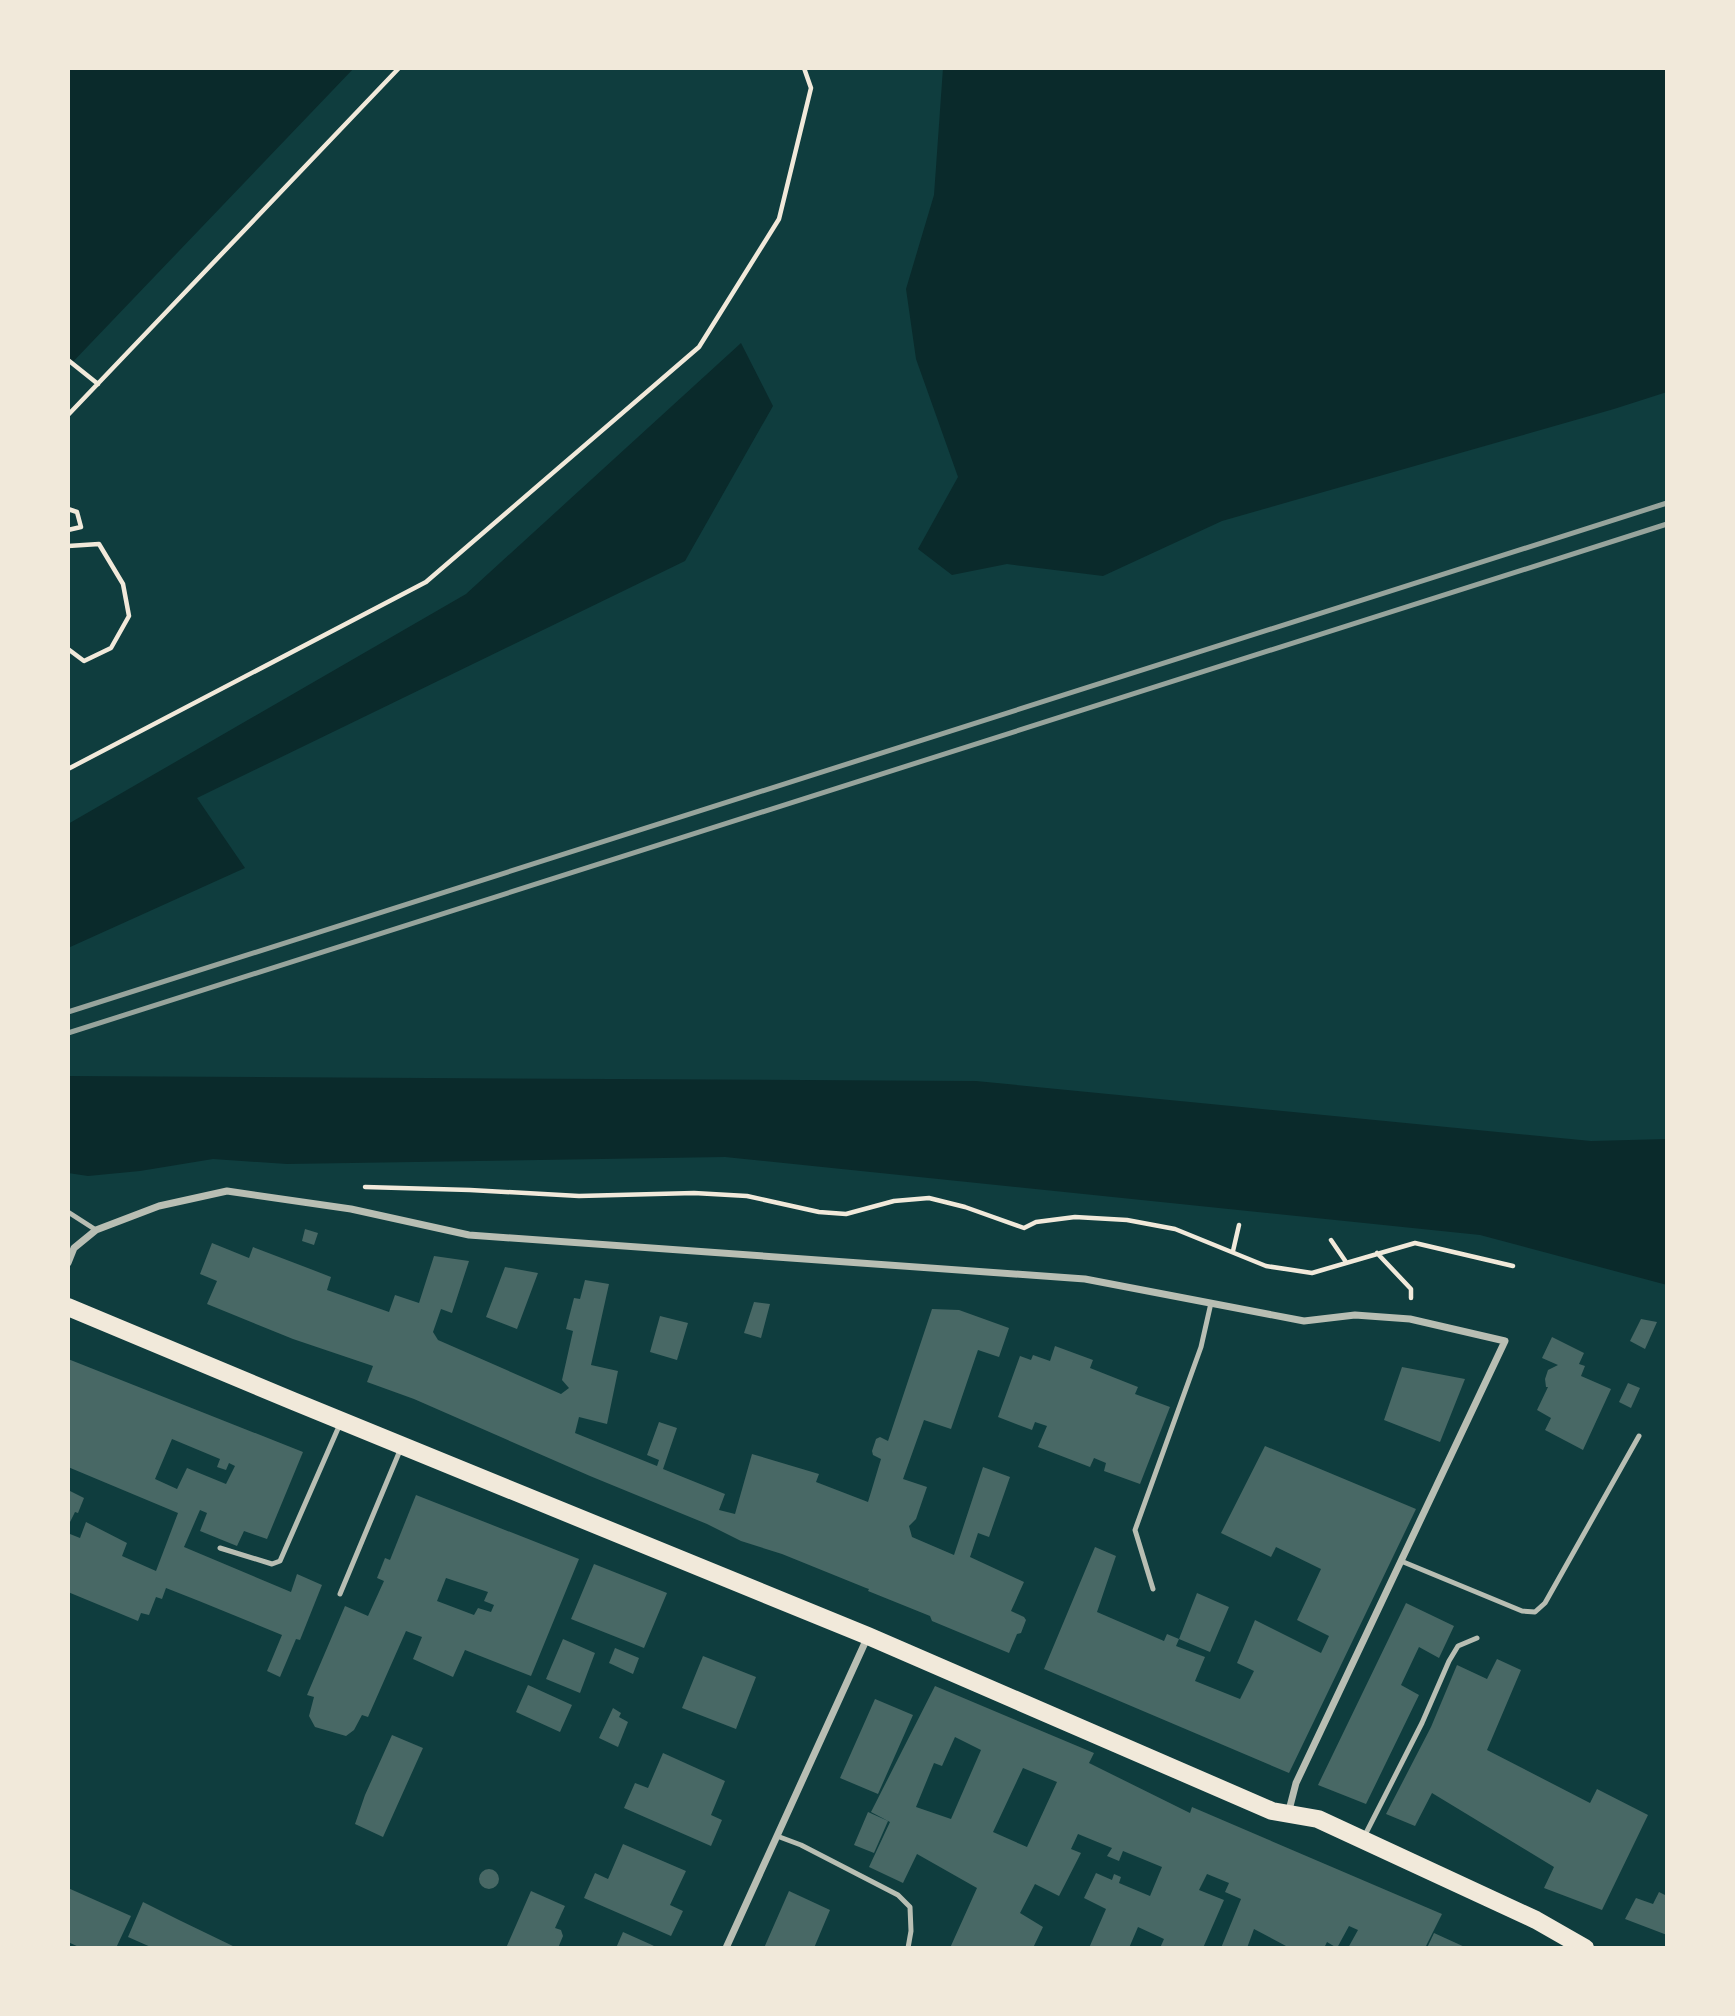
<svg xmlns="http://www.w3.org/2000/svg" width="1735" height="2016" viewBox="0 0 1735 2016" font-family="'Golos Text',sans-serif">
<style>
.water{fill:#0a2a2b}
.building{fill:#486865;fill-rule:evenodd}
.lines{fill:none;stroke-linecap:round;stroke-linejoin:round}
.path{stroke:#f1e9da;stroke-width:4.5}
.service{stroke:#b8beb3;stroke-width:5}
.minor{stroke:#b8beb3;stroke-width:7}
.primary{stroke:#f1e9da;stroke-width:18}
.rail{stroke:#97a49c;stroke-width:5}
</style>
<rect width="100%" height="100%" fill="#0f3d3e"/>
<path class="water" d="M68,68H354L68,367Z
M943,68H1667V392L1614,409L1222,521L1103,576L1007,564L952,575L918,549L958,477L916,359L906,289L934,195Z
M741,343L773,406L685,561L197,798L245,868L68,948V824L466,594Z
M68,1076L976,1081L1591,1141L1667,1139V1285L1480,1235L725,1157L287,1164L213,1159L140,1171L88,1176L68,1173Z"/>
<path class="building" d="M305,1229L318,1233L314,1245L302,1241Z
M212,1243L249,1258L253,1247L313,1270L331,1277L327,1290L389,1312L395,1295L419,1303L434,1256L469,1261L452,1313L441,1309L433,1332L438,1340L561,1394L569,1388L562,1380L573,1331L566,1329L574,1298L580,1299L585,1280L609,1284L591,1365L618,1371L607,1424L579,1417L575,1433L657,1466L659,1460L647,1455L659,1422L677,1428L663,1469L725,1494L719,1510L735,1514L752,1454L819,1474L816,1482L868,1502L881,1459L873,1455L872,1451L876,1439L880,1437L888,1441L932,1309L959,1310L1009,1328L999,1357L978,1350L951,1429L924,1420L903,1479L927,1487L916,1519L909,1526L912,1537L954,1555L983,1467L1010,1477L989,1537L978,1533L970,1557L1024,1582L1011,1611L1024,1617L1026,1620L1021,1633L1017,1634L1009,1653L932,1621L930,1616L868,1591L869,1589L866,1588L782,1554L741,1541L707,1524L590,1476L414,1399L367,1382L373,1366L293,1339L207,1304L217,1281L200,1274Z
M505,1267L538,1273L517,1329L486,1317Z
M754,1302L770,1304L761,1338L744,1333Z
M660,1316L688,1323L677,1360L650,1352Z
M1641,1319L1657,1322L1645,1349L1630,1341Z
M1552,1337L1584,1353L1579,1364L1585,1366L1581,1376L1611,1389L1583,1450L1545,1430L1551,1418L1537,1410L1548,1387H1546L1545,1379L1548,1370L1558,1365L1542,1358Z
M1055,1346L1093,1360L1090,1368L1138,1387L1135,1394L1170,1407L1140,1484L1104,1471L1106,1463L1094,1458L1090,1467L1038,1447L1047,1426L1035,1422L1032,1430L998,1417L1020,1356L1031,1360L1033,1355L1050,1361Z
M68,1359L303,1452L267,1539L244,1531L237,1546L200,1531L207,1513L200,1510L184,1547L291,1592L297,1574L322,1585L300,1640L296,1639L280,1677L267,1671L282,1635L199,1601L166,1588L162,1599L156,1597L149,1615L141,1613L138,1621L68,1592L70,1534L80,1538L86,1522L127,1543L122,1556L156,1571L178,1513L68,1467ZM172,1439L220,1459L217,1467L226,1470L229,1463L235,1466L226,1484L187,1468L177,1489L155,1479Z
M1402,1367L1465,1379L1440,1442L1384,1420Z
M1628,1383L1640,1388L1631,1408L1619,1402Z
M1265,1446L1416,1509L1289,1773L1044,1669L1095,1547L1116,1556L1097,1612L1164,1641L1167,1634L1179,1639L1176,1646L1205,1657L1195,1681L1240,1699L1254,1671L1237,1663L1255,1620L1321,1653L1329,1636L1297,1620L1321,1569L1276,1547L1271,1557L1221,1533Z
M68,1490L84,1498L78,1513L75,1512L68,1526Z
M416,1495L579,1559L531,1676L465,1650L453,1677L413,1659L422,1637L406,1631L368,1717L362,1715L354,1730L346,1736L315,1727L309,1716L314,1697L307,1695L345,1606L368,1616L384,1581L377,1578L385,1558L390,1560ZM446,1578L488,1592L484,1601L494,1605L491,1612L478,1608L474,1615L437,1601Z
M594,1564L667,1593L644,1648L571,1619Z
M1197,1593L1229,1607L1210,1652L1179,1639Z
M1406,1603L1454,1626L1439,1658L1419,1647L1401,1685L1419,1695L1366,1804L1318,1785Z
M563,1639L595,1653L580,1693L546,1679Z
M615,1648L639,1658L633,1674L609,1663Z
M703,1656L756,1677L736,1729L682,1708Z
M1497,1659L1521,1670L1487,1750L1590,1803L1597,1789L1648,1815L1602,1910L1544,1888L1554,1867L1432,1793L1415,1826L1386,1814L1431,1727L1457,1665L1487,1679Z
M528,1685L572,1705L560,1732L516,1712Z
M935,1686L1094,1753L1089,1763L1190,1813L1192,1807L1442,1914L1425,1948H1348L1358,1930L1349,1926L1337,1948L1327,1942L1324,1948H1285L1286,1946L1254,1929L1247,1948H1221L1241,1899L1225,1892L1229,1883L1207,1874L1199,1890L1224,1900L1203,1948H1160L1164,1939L1138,1927L1129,1948H1089L1106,1909L1084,1898L1096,1873L1112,1880L1114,1874L1121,1877L1119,1883L1150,1896L1162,1867L1123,1851L1119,1861L1107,1856L1112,1848L1078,1834L1071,1849L1081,1853L1059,1896L1035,1884L1020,1913L1043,1927L1033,1948H950L977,1888L917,1854L903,1883L869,1867L890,1822L871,1812ZM955,1737L981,1750L951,1819L916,1807L934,1763L942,1766ZM1023,1768L1057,1782L1027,1847L993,1832Z
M875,1699L913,1715L878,1794L840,1778Z
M613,1708L621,1713L619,1717L628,1722L618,1747L599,1738Z
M392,1735L423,1748L383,1837L355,1824L365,1795Z
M663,1753L725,1781L711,1815L722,1820L711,1846L624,1808L635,1783L648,1788Z
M868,1812L888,1821L874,1853L854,1845Z
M623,1844L686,1871L670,1905L683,1911L671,1936L584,1898L595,1873L608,1879Z
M479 1879a10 10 0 1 1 20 0a10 10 0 1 1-20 0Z
M68,1888L131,1916L116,1948H81L68,1942Z
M531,1891L565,1906L555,1928L561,1930L563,1936L558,1948H506Z
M789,1891L830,1910L814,1948H764Z
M1659,1892L1667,1896V1935L1625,1919L1636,1898L1653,1904Z
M143,1902L179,1920L237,1948H153L128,1937Z
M623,1932L652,1945L658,1948H616Z
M1434,1933L1467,1948H1427Z"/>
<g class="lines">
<path class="path" d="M68,360L98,384
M68,415L399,68
M68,509L77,512L81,527L68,530
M68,546L99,544L123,584L129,616L111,648L84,661L68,649
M68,769L426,582L699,347L779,219L811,88L804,68
M365,1187L470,1190L579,1196L694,1193L747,1196L819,1212L846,1214L894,1201L929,1198L965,1207L1024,1228L1036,1222L1075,1217L1127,1220L1175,1229L1266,1266L1312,1273L1415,1243L1513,1266
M1331,1240L1346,1262
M1233,1251L1239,1225
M1377,1253L1411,1289V1298"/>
<path class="service" d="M68,1212L96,1230
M220,1548L272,1564L280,1561L340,1424
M1401,1561L1522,1611L1535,1612L1545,1603L1639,1436
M1153,1589L1135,1530L1201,1347L1211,1303
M340,1594L401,1448
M777,1836L801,1845L898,1895L910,1907L911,1931L908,1948
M1364,1837L1422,1723L1449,1661L1458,1646L1477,1638"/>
<path class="minor" d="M68,1263L74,1248L96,1230L159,1206L227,1191L351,1209L469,1235L1085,1279L1304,1321L1355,1315L1410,1319L1505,1341L1296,1783L1288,1814
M726,1948L868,1636"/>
<path class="primary" d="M68,1307L293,1401L868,1636L1272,1811L1318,1819L1536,1920L1585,1948"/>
<path class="rail" d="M68,1012L1667,503
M68,1033L1667,524"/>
</g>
<rect width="1735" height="2016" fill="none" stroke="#f1e9da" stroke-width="140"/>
</svg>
